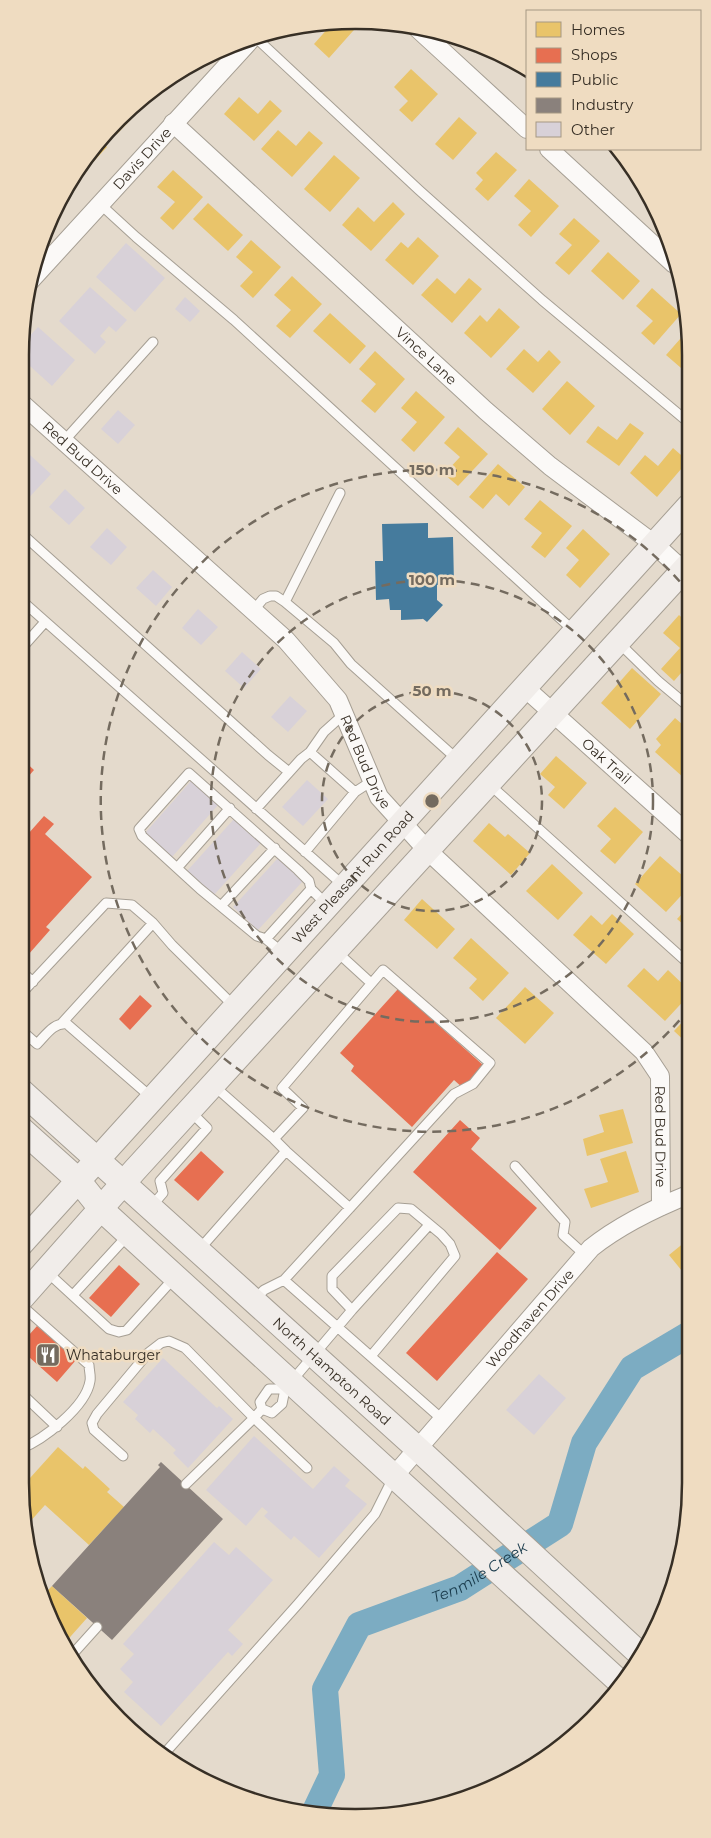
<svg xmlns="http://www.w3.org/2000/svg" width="711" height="1838" viewBox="0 0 711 1838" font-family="Montserrat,sans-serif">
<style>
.homes{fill:#e9c46a}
.shops{fill:#e76f51}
.public{fill:#457b9d}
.industry{fill:#8a817c}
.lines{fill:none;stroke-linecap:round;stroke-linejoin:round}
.river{stroke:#7cacc2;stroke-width:26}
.building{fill:#d8d1d8}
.service-casing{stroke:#a69f94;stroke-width:11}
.minor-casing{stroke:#a69f94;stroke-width:20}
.secondary-casing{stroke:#a69f94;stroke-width:26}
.service{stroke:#fbf9f7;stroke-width:9}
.minor{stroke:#fbf9f7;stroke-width:18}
.secondary{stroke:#f1edea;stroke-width:24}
.ring{fill:none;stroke:#746b5f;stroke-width:2.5;stroke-dasharray:9 6}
.labels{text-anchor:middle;stroke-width:5;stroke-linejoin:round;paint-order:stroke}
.street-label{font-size:14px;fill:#372f25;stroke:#efdcc1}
.poi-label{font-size:14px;fill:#372f25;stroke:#efdcc1;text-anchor:start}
.water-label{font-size:15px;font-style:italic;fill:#193a4b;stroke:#efdcc1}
.rim{fill:none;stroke:#372f25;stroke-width:2.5}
.centre{fill:#746b5f;stroke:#efdcc1;stroke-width:2.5}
.ring-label{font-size:15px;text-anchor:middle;font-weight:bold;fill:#746b5f;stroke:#efdcc1;stroke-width:5;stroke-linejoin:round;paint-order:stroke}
</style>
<rect width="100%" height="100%" fill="#e4dacc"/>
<path class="homes" d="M360,21L361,22L329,58L314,44L330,26L326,22Z
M507,59L523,65L527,68V71L524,75Z
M411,69L438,94L412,122L399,110L408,101L394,87Z
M169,79L157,94L152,90Z
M239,97L258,114L270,100L282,111L254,141L224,114Z
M134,103L141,109L117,134L111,128Z
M459,117L477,133L453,160L435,144Z
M278,130L296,146L309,131L323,143L292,177L261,149Z
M99,140L107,147L82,174L78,170L90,151Z
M496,152L517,170L488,201L475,189L483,180L476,173Z
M334,155L360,178L330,212L304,189Z
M622,156L632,171H631L619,160Z
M173,170L203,197L173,230L160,218L175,202L157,187Z
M529,179L559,206L531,237L518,225L531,211L514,196Z
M393,202L405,214L371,251L342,225L358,207L374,222Z
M208,203L243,235L228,251L193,219Z
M574,218L600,241L569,275L555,263L572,245L559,234Z
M418,237L439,256L413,285L385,260L401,242L408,248Z
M251,240L281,267L253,298L240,286L253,272L236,257Z
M608,252L640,281L623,300L591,271Z
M292,276L322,304L290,338L276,326L291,310L274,295Z
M437,278L455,294L469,278L482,289L452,323L421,295Z
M652,288L681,314L654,345L641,333L653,321L636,306Z
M499,308L520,327L491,358L464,333L480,315L487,322Z
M330,313L366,346L350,364L313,331Z
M688,330V374L666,355Z
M524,349L538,362L549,350L561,362L533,393L506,369Z
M375,351L405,379L375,413L361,401L376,384L359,369Z
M567,381L595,406L570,435L542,409Z
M416,391L445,417L414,452L401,440L417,422L401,408Z
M630,423L644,433L619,466L586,442L598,426L617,440Z
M458,427L488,454L458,486L444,474L460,457L444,443Z
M673,448L688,461L657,497L630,473L645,455L658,466Z
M498,464L525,487L509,506L496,494L483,509L469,497Z
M540,500L572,526L545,558L531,547L542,533L524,519Z
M583,529L610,554L580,588L566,575L579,560L566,548Z
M679,615L689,624V664L674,681L661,669L680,648L663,633Z
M632,668L661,694L630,729L601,703Z
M675,718L689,730V772L684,778L655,752L661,745L656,739Z
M556,756L587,783L564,809L548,795L555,787L540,774Z
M615,807L643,832L615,864L600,851L611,839L597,826Z
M489,823L505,837L508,834L530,853L511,875L473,841Z
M660,856L690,882V886L666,912L635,884Z
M552,864L583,893L558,920L526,891Z
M422,899L455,929L437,949L404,920Z
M690,905V930L677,919Z
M612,914L634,934L606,964L573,935L591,915L602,925Z
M471,938L509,973L483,1001L469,988L477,979L453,958Z
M644,968L658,981L668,970L690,991V994L665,1021L627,986Z
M525,987L554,1013L525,1044L496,1018Z
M690,1014V1046L674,1031Z
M623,1109L633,1143L587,1156L583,1139L604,1132L599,1115Z
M626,1151L639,1192L591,1208L584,1189L608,1182L600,1159Z
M685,1242L690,1250L691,1282L669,1255Z
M58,1447L83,1469L85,1466L110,1489L107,1492L124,1507L89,1545L45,1505L27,1525L21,1488Z
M52,1586L87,1618L63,1645L41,1597Z"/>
<path class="shops" d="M20,757L34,770L20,786Z
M44,816L54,824L45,834L92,877L46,927L50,930L28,955L20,947V843Z
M398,989L484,1066L463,1088L454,1080L412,1127L351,1071L354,1066L340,1053Z
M140,995L152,1006L130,1030L119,1019Z
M460,1120L480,1138L471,1149L537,1208L500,1250L413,1172Z
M201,1151L224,1172L198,1201L174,1180Z
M497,1252L528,1279L437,1381L406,1353Z
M119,1265L140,1284L111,1317L89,1298Z
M37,1326L76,1360L57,1382L20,1349V1345Z"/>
<path class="public" d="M428,523V538L453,537L454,584L437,585V600L443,605L427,622L422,618L423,619L401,620V610H390L389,599L376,600L375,561H383L382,524Z"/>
<path class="industry" d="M161,1462L223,1519L112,1640L52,1586L160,1467L158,1465Z"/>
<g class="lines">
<path class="river" id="s1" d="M313,1815L332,1775L325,1689L359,1625L460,1588L560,1524L584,1443L632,1368L691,1333"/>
</g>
<path class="building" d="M126,243L165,278L135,312L96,277Z
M90,287L127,320L116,332L109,326L100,336L106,342L95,354L59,321Z
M185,297L200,311L190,322L175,309Z
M38,327L75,360L52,386L20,357L21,345Z
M118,410L135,425L118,444L101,429Z
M20,446L51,474L22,505L20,503Z
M65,489L85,508L69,525L49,507Z
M107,528L127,547L111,565L90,547Z
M153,570L172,587L156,606L136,588Z
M198,609L218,627L201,645L182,628Z
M242,652L261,669L244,688L225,671Z
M290,696L307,711L288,732L271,717Z
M307,780L328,799L303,826L282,807Z
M191,781L218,805L172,857L145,833Z
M234,819L261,843L214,895L187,871Z
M278,858L303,881L258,930L233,907Z
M163,1358L217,1408L219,1406L233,1419L188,1468L173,1453L176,1450L153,1429L150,1433L135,1419L138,1415L123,1402Z
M539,1374L566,1398L534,1435L506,1410Z
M254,1436L313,1489L334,1466L350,1480L345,1486L367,1504L319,1558L294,1536L291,1540L264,1516L268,1512L262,1507L246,1526L206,1490Z
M214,1542L229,1555L236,1547L273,1580L228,1630L243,1644L232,1656L228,1652L161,1726L124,1692L133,1682L120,1669L134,1654L123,1644Z"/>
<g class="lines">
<defs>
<path id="service" d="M254,36L419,190L542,300L688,422
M100,204L136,237L234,320L575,632
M64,441L153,342
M20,532L268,755L289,772
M20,599L344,886
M285,602L340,493
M253,611L263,599L270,596H276L285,602L334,643L351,664L458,760
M618,642L658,681L689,707
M20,650L45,622
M310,752L324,732L344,714
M489,784L690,965
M256,809L301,759L310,752L355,792
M305,852L355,792L372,781
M177,868L230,808
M221,906L275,848
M266,939L311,889
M336,951L371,983
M283,953L266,939L257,936L200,889L142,836L139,829L189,773L298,870L309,881L311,889L327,905
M20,970L33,982
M20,995L106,903L132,905L153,923L172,945L235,1007
M62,1023L153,923
M20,1029L37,1044C46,1035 54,1022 67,1024L152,1098
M213,1085L274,1139
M286,1151L350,1208
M515,1166L565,1222L563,1235L585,1255
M150,1208L163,1193L160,1181L207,1128L190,1111
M198,1251L286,1151L274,1139L303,1108L282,1088L383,970L490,1063L473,1084L454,1094L284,1280L443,1420
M47,1272L109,1329L119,1332L127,1330L175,1277
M73,1295L129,1234
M254,1300L264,1290L284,1280
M20,1304L89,1365C89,1370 91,1376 90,1381C86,1407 43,1440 20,1449
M352,1310L429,1225
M20,1392L57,1427
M262,1409L272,1413L282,1404L285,1389L352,1310L332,1289V1276L398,1208L411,1209L441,1234L450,1244L455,1256L371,1356
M123,1456L94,1430L92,1423L97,1414L148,1353L161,1343L169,1341L185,1348L254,1418L307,1468
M186,1484L254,1418L262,1409L260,1402L269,1389H285
M70,1657L97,1627
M164,1754L298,1604L375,1514L393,1478"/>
<g id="minor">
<path d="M416,27L527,129"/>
<path id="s2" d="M173,123L486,411L550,466L654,544L689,576"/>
<path d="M549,149L674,264"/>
<path id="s3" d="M30,281L254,36"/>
<path id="s4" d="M20,402L286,640L338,700L379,797L427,850L644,1052L660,1076L661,1206"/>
<path id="s5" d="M524,687L689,835"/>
<path id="s6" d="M394,1476L591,1248C621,1224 655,1208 690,1194"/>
</g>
<g id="secondary">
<path id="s7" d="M20,1090L418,1449L641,1655"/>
<path d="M20,1128L78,1180L101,1209L623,1685"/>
<path id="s8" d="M20,1245L689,506"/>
<path d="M20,1300L134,1171L689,564"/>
</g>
</defs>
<use href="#service" class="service-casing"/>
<use href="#minor" class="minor-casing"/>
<use href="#secondary" class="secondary-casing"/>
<use href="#service" class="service"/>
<use href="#minor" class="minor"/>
<use href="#secondary" class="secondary"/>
</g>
<g class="ring">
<circle cx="432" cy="801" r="110"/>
<circle cx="432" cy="801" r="221"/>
<path d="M689 1009A331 331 0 1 1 687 590"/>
</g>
<defs>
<symbol id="restaurant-square" viewBox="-11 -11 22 22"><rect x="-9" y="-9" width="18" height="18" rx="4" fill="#746b5f" stroke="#efdcc1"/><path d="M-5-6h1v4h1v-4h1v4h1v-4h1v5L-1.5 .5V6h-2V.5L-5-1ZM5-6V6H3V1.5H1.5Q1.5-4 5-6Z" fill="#fff"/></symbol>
</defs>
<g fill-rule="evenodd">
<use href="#restaurant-square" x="34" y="1341" width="28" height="28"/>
</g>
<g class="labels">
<g class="street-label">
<text dy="5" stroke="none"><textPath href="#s3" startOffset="166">Davis Drive</textPath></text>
<text dy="5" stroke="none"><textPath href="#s2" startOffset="344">Vince Lane</textPath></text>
<text dy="5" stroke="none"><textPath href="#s4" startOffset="84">Red Bud Drive</textPath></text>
<text dy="5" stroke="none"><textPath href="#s4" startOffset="504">Red Bud Drive</textPath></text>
<text dy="5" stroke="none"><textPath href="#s5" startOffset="111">Oak Trail</textPath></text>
<text dy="5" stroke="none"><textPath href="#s8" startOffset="496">West Pleasant Run Road</textPath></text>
<text dy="5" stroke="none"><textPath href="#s4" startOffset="999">Red Bud Drive</textPath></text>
<text dy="5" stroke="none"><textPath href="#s6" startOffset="208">Woodhaven Drive</textPath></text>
<text dy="5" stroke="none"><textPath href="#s7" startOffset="420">North Hampton Road</textPath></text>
</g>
<g class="poi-label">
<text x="66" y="1360">Whataburger</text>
</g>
<g class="water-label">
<text dy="5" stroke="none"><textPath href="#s1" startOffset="335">Tenmile Creek</textPath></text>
</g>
</g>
<path d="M0 0H711V1838H0ZM355 29H356A326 326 0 0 1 682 355V1483A326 326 0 0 1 356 1809H355A326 326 0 0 1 29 1483V355A326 326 0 0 1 355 29Z" fill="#efdcc1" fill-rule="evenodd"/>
<path class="rim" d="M355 29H356A326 326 0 0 1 682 355V1483A326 326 0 0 1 356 1809H355A326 326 0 0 1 29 1483V355A326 326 0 0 1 355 29Z"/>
<circle cx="432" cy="801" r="8" class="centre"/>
<g class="ring-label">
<text x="432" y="475">150 m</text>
<text x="432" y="585">100 m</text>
<text x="432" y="696">50 m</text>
</g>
<rect x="526" y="10" width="175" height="140" fill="#efdcc1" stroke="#a59783"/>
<rect x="536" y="22" width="25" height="15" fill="#e9c46a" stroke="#a59783"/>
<text x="571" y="35" font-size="15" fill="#372f25">Homes</text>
<rect x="536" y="48" width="25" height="15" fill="#e76f51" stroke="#a59783"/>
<text x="571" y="60" font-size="15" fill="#372f25">Shops</text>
<rect x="536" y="72" width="25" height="15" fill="#457b9d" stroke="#a59783"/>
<text x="571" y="85" font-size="15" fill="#372f25">Public</text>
<rect x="536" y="98" width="25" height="15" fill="#8a817c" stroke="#a59783"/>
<text x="571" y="110" font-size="15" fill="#372f25">Industry</text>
<rect x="536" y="122" width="25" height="15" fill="#d8d1d8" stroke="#a59783"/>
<text x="571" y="135" font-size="15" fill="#372f25">Other</text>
</svg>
